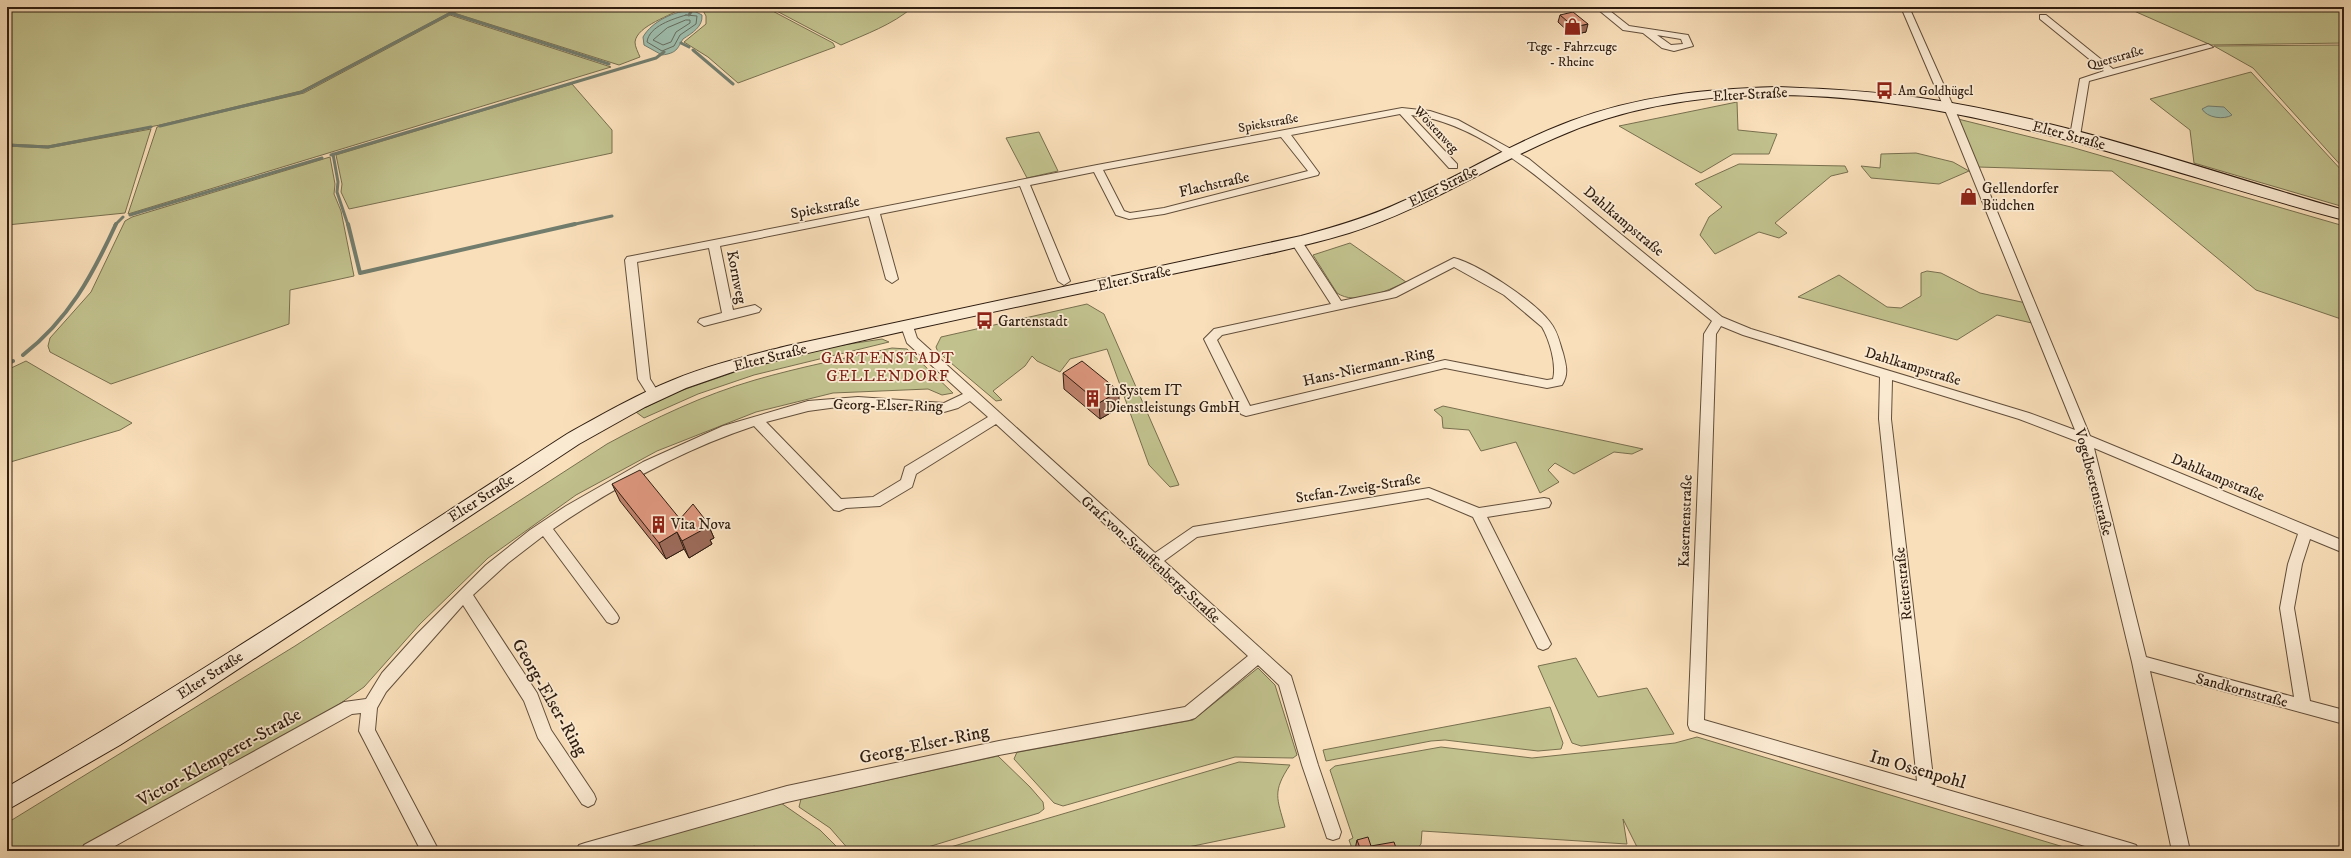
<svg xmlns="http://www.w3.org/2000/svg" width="2351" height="858" viewBox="0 0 2351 858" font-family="'IM FELL DW Pica',serif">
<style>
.green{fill:#c1c18d;stroke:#786f4e}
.water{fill:#9ebdad;stroke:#727d6e}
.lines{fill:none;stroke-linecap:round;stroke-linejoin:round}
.shore{stroke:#666d5e;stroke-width:1}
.stream-far1{stroke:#727d6e;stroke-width:3}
.stream{stroke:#727d6e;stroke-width:4}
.minor-casing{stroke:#624e3a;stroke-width:2}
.secondary-casing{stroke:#2f1d10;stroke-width:2}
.minor{fill:#fbead2;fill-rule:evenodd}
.secondary{fill:#fbead2;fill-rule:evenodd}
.wall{fill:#bf826c;stroke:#2f1d10}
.shaded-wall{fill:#9b6a58;stroke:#2f1d10}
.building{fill:#de977e;stroke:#2f1d10}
.labels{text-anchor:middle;stroke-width:3.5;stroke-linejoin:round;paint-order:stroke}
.far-poi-label{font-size:13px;fill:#2f1d10;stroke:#fbead2}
.far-street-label{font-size:13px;fill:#2f1d10;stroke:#fbead2}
.street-label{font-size:15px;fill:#2f1d10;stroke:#fbead2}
.poi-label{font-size:15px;fill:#2f1d10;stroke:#fbead2;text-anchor:start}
.neighbourhood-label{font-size:16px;letter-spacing:1px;fill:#7a1f14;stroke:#fbead2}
.near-street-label{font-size:18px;fill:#2f1d10;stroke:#fbead2}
</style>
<rect width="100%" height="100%" fill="#f9dfba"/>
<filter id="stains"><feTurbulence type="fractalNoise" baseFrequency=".005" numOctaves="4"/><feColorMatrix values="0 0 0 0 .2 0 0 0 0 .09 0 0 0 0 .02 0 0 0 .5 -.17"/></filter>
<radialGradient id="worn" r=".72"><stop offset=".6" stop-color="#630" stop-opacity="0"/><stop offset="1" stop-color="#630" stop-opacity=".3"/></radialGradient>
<path class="green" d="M7,7H460L301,91L160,125L48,146L7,144Z
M465,7H683C672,16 637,25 635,42C635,47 638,52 640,57L619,65L454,13Z
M701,7H765L833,43L835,47L738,83L708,57L684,42L706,24V16Z
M769,7H913C892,25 866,34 841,45Z
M2125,7H2344V43L2211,45Z
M450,15L611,67L128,214L157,127L304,93Z
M2344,45V169L2253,68L2214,46Z
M2251,72L2344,173V207L2194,163L2190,130L2150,99Z
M572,84L612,130V153L349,209L341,192L342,184L336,155Z
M1737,102L1738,130L1777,134L1769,154H1733L1701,173L1619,126Z
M1958,119L2071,147L2344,226V320L2256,290L2112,171L1978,167Z
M151,129L125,213L7,225V146L48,148Z
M1039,132L1058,171L1027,178L1006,138Z
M1916,153L1953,162L1969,171L1939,184L1871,178L1861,166L1880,168L1881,154Z
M330,157L335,184L334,194L341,211L354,276L290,290L289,324L111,384L50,352L48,346L50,338L91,292L125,221L132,217Z
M1739,164L1845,166L1848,172L1831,176L1775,223L1787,233L1779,238L1759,232L1715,254L1700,235L1709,217L1722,207L1695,184Z
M1350,243L1406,282C1386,291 1356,306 1337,293L1313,255Z
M1927,271L1941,273L1980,293L2026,303L2036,324L1997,315L1957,340L1798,297L1839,275L1887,307L1901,308L1921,296V273Z
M1087,304L1104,314L1179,485L1170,487L1149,465L1107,349L1070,359L1060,372L1037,361L1032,356L1025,366L993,391L1002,400L996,401L938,352L936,347L941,337Z
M882,339L889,342L754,375L698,394L644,418L636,412L677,392L758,364L830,347Z
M892,348L907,349L953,393L942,395L928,389L833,393L756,412L657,451L576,495L488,558L420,624L364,687L338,705L85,851H7V823L295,646L607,444C655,418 703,395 755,380C800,367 846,358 892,348Z
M26,361L132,423L120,430L7,463V370Z
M1443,406L1643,449L1632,454L1614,452L1574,474L1555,463L1548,470L1559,482L1540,493L1516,442L1481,451L1469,430L1443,428L1442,417L1434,410Z
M1576,658L1598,697L1647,688L1674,734L1581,746L1572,743L1538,666Z
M1258,668L1275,685L1297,755L1293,758L1235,757L1063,806L1054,803L1014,759L1017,752L1193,720Z
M1550,707L1563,743L1561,749L1538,751L1445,740L1431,741L1326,761L1323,750Z
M1697,737L2077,851H1639L1623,819L1627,844L1422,831L1421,844L1416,850L1353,851L1349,840L1353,838L1330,770L1335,766L1441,747L1532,758L1675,743Z
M998,756L1030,787L1043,802L1044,809L1039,813L915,851H850L830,828L799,807L801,799Z
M1239,762L1290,765C1272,792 1277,798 1285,827L1169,851H937Z
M781,803L820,830L841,851H765L754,846L746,851H602Z"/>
<path class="water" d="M692,10L702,15C703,27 692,33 683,39C677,49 677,53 662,55L644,45L643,37C652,21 675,11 692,10Z
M2208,106L2224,107L2232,115C2224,120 2207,118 2202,109Z"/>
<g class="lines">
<path class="shore" d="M686,15L697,16L696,24L680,35L674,46L662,51L647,42C649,26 673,19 686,15Z
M686,20H690V23L676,32L671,42L663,45L653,40L667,28Z"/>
<path class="stream-far1" d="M450,13L609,64
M689,15L694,7
M681,43L689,47
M693,50L733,84
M160,126L302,92L462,7
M7,145L48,147L151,127
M333,154L338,182L337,192L348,225
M331,155L656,58L664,52
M130,215L322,158
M115,225L123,217
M571,225L612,216"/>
<path class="stream" d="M348,224L360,273L575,224
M23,355C69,319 92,276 116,224
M7,364L13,361"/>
<defs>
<path id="minor" d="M1595,7H1605L1629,26L1688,35L1693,46L1674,51L1662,48L1643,33L1623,30ZM1657,35L1681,39L1683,44L1671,45Z
M1901,7H1909L1958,117L2090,436L2344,541V553L2310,539L2302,564L2294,608L2310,701L2344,710V724L2150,671L2190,851H2172L2132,662L2079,442L2019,419L1892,380L1891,419L1934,786L2130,843L2136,845L2139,851H2102L1690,730L1688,725L1704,334L1712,321C1674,290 1636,259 1599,228C1548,185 1480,122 1411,115L1457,164V168H1449L1400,114L1291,135L1319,173L1318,175L1164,214L1129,219L1116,215L1094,172L1030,185L1070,281L1064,285L1058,281L1020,186L880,214L898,279L892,283L886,279L869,216L720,246L733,310L755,305L761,309L759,312L704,326L698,322L700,319L722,313L709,248L637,262L650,379L660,395L658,398H650L638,379L625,260L627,257L1097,165L1402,108L1430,111L1458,120L1529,159L1722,317L1751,329L2029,413L2075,430L1948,117ZM1281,137L1308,171L1164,208L1130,213L1124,211L1103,170ZM1721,326L1743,335L1880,377L1879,419L1917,781L1704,720L1716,334ZM2094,448L2298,534L2288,564L2280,608L2294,697L2146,657Z
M2040,15H2046L2113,69L2208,44L2213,47L2089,81L2080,136L2075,139L2070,136L2080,79L2104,71L2040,19Z
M1297,239L1301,240L1341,301L1389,291L1454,258C1480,265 1534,301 1550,322C1558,332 1559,341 1563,353C1566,365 1569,374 1562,385L1547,388L1445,368L1246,416L1241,414L1204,339L1214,329L1331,304L1291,242ZM1454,267L1504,295L1542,327C1549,339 1557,364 1553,379L1547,380L1445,360L1250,406L1217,340L1222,335L1396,297Z
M907,322L913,326L917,338L1155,553L1193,527L1429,488L1479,508L1544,498L1549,499L1551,503L1549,507L1544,508L1487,517L1551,644L1548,648L1543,650L1538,648L1473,517L1428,498L1197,537L1164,561L1291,676L1318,765L1341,832L1339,838L1333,840L1327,838L1325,832L1302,765L1279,685L1258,665L1195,718L1189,720L999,755L787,802L614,851H576L579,845L585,843L787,786L999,741L1185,707L1248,656L996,424L916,474L912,487L880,506L846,508L839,511L834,510L754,426C682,450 616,486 553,529L617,614L619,618L617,622L612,624L607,622L543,536L508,563L473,595L537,693L551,730L594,794L596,799L594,804L588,807L582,804L538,738L524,701L463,605L386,692L377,708L375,730L439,851H421L359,731L361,713L352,714L106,851H81L84,845L344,702L366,699L382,673L417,634L486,565L530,530L566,506L643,462L723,426L808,401L858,397L944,403L963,394L907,343L901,326ZM970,401L988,417L905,467L901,480L873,497L841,499L766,422L808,411L845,406L944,412L958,408Z"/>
<path id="secondary" d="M1776,87C1825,89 1872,91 1921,98C2065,119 2204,170 2344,210V220C2154,170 1975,96 1776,95C1700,95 1624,107 1555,138C1485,168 1422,210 1349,233C1289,251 1228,262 1167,275C1040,302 913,328 787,358L738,370L686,388L645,407L579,444L196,697L120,745L7,810V787C198,677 381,554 567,434C601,415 636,395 673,380C709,365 748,356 787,346L1301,236C1335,227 1369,217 1401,202C1458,177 1512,143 1571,121C1636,96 1706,89 1776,87Z"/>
</defs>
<use href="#minor" class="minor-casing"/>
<use href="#secondary" class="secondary-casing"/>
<use href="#minor" class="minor"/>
<use href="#secondary" class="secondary"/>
</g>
<path class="wall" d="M1560,15L1586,32L1572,35L1558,22Z
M1063,373L1119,408L1100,419L1064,389Z
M612,484L680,519L707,522L714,538L710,540L712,544L689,558L684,549L666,559L620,501Z
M1357,840L1371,846L1355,849Z"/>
<path class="shaded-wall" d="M1588,24L1586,32L1572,35L1574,27Z
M1119,391V408L1100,419L1099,403Z
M707,522L714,538L710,540L712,544L689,558L682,541L702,524Z
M677,532L684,549L666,559L659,543Z"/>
<path class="building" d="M1573,12L1588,24L1574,27L1560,15Z
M1082,361L1119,391L1099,403L1063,373Z
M640,470L680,519L693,504L707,522L702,524L706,528L682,541L677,532L659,543L612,484Z
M1368,837L1371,846L1394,842L1397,851H1346L1360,848L1357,840Z"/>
<defs>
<symbol id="shop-bare" viewBox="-9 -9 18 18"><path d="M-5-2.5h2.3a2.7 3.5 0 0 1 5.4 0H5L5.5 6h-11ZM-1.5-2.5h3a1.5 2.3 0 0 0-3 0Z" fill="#8f2418" stroke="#fbead2" stroke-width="2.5" paint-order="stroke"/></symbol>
<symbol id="bus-bare" viewBox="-9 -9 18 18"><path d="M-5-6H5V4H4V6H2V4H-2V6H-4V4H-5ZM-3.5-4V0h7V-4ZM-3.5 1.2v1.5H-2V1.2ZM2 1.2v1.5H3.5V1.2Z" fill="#8f2418" stroke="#fbead2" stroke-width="2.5" paint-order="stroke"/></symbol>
<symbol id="building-bare" viewBox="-9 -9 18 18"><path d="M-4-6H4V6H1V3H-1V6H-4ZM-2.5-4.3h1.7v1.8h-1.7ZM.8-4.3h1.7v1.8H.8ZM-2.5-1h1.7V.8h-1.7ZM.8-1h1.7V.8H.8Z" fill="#8f2418" stroke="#fbead2" stroke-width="2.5" paint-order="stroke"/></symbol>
</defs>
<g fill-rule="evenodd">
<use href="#shop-bare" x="1560" y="14" width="25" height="25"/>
<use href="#bus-bare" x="1872" y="78" width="25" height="25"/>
<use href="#shop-bare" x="1956" y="184" width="25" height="25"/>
<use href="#bus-bare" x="972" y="308" width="25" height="25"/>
<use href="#building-bare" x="1080" y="386" width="25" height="25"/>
<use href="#building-bare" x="646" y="512" width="25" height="25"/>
</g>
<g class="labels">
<g class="far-poi-label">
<text x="1572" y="51">Tege - Fahrzeuge<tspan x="1572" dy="15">- Rheine</tspan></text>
<text x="1898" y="95" text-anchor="start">Am Goldhügel</text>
</g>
<g class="far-street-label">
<text transform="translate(2115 57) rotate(-16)" y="5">Querstraße</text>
<text transform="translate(1268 122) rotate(-10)" y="5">Spiekstraße</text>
<text transform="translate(1437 129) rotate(47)" y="5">Wöstenweg</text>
</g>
<g class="street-label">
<text transform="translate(1750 94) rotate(-3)" y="5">Elter Straße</text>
<text transform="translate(2069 135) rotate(15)" y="5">Elter Straße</text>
<text transform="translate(1214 184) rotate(-13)" y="5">Flachstraße</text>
<text transform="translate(1443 186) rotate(-26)" y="5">Elter Straße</text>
<text transform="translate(825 207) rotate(-11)" y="5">Spiekstraße</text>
<text transform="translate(1624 221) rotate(40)" y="5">Dahlkampstraße</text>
<text transform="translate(737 277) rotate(79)" y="5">Kornweg</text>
<text transform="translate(1134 278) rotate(-12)" y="5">Elter Straße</text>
<text transform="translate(770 357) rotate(-14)" y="5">Elter Straße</text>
<text transform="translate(1368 366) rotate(-13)" y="5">Hans-Niermann-Ring</text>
<text transform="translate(1913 366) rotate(17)" y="5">Dahlkampstraße</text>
<text transform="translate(888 405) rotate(1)" y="5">Georg-Elser-Ring</text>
<text transform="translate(2218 477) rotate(23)" y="5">Dahlkampstraße</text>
<text transform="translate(2094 482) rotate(75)" y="5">Vogelbeerenstraße</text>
<text transform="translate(1358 488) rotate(-9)" y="5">Stefan-Zweig-Straße</text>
<text transform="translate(481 498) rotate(-33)" y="5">Elter Straße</text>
<text transform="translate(1685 521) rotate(-88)" y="5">Kasernenstraße</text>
<text transform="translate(1151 559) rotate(42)" y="5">Graf-von-Stauffenberg-Straße</text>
<text transform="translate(1903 584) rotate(-96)" y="5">Reiterstraße</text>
<text transform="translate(210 675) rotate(-33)" y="5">Elter Straße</text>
<text transform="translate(2242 690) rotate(15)" y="5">Sandkornstraße</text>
</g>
<g class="poi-label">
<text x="1982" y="193">Gellendorfer<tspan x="1982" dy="17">Büdchen</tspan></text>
<text x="998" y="326">Gartenstadt</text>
<text x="1105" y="395">InSystem IT<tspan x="1105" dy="17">Dienstleistungs GmbH</tspan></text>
<text x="671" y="529">Vita Nova</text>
</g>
<g class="neighbourhood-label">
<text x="888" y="363">GARTENSTADT<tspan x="888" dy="18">GELLENDORF</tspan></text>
</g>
<g class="near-street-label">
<text transform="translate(550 697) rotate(60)" y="6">Georg-Elser-Ring</text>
<text transform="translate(924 744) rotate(-12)" y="6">Georg-Elser-Ring</text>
<text transform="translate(219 757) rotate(-29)" y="6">Victor-Klemperer-Straße</text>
<text transform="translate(1918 769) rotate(16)" y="6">Im Ossenpohl</text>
</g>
</g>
<rect width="2351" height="858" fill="none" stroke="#f9dfba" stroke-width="24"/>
<rect x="8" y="8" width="2335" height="842" fill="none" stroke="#2f1d10" stroke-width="2"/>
<rect x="12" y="12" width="2327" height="834" fill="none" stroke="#2f1d10"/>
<rect width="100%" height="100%" filter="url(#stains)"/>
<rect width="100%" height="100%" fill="url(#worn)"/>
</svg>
